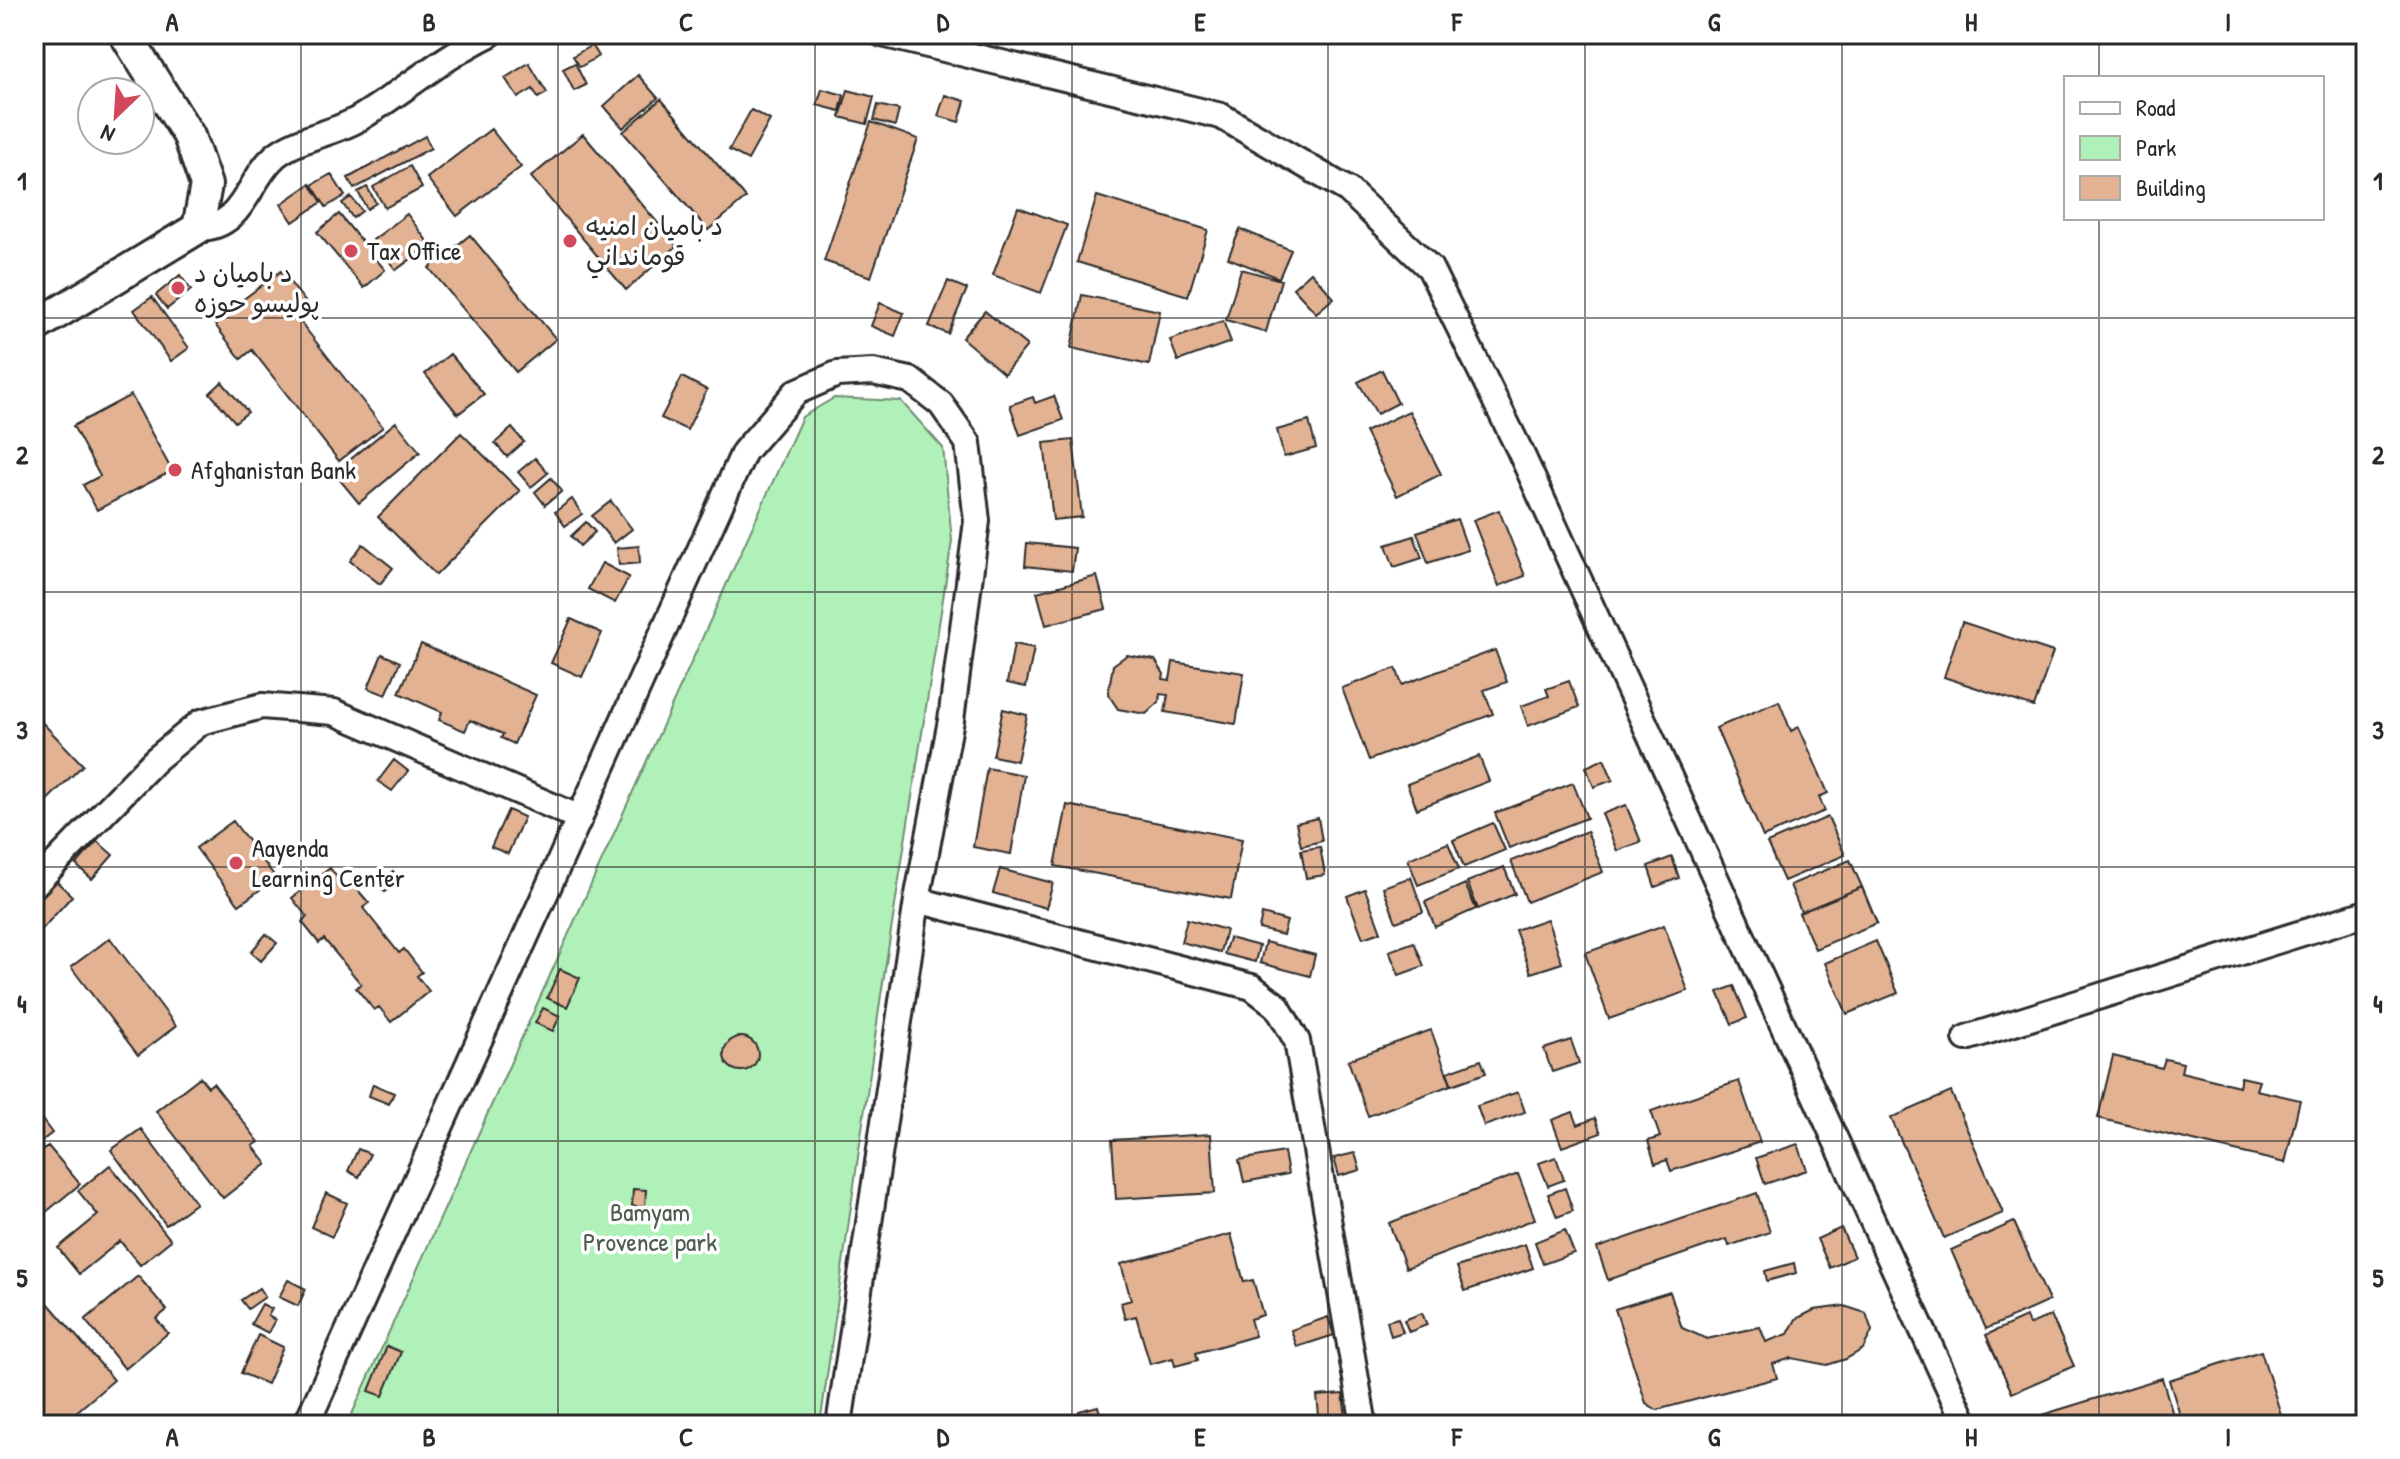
<svg xmlns="http://www.w3.org/2000/svg" width="2400" height="1459" viewBox="0 0 2400 1459" font-family="'Patrick Hand','Playpen Sans Arabic',sans-serif">
<style>
.green{fill:#b0f1b9;stroke:#6e8e72;stroke-width:2}
.building{fill:#e2b293;stroke:#2b2b2b;stroke-width:2}
.lines{fill:none;stroke-linecap:round;stroke-linejoin:round}
.minor-casing{stroke:#2b2b2b;stroke-width:30}
.tertiary-casing{stroke:#2b2b2b;stroke-width:36}
.minor{stroke:#fff;stroke-width:24}
.tertiary{stroke:#fff;stroke-width:30}
.grid{fill:none;stroke:#2b2b2b;stroke-width:2;stroke-opacity:0.55}
.poi-dot{fill:#d1495b;stroke:#fff;stroke-width:3}
.labels{text-anchor:middle;stroke-width:7;stroke-linejoin:round;paint-order:stroke}
.poi-label{font-size:26px;fill:#2b2b2b;stroke:#fff;text-anchor:start}
.park-label{font-size:26px;fill:#4c5c4e;stroke:#fff}
.neatline{fill:none;stroke:#2b2b2b;stroke-width:3}
.grid-label{font-size:26px;text-anchor:middle;font-weight:bold;fill:#2b2b2b}
</style>
<rect width="100%" height="100%" fill="#fff"/>
<filter id="ink" filterUnits="userSpaceOnUse"><feTurbulence type="fractalNoise" baseFrequency=".0125" numOctaves="2"/><feDisplacementMap in="SourceGraphic" scale="16" xChannelSelector="R" yChannelSelector="G"/><feConvolveMatrix kernelMatrix="1 2 1 2 8 2 1 2 1" color-interpolation-filters="sRGB"/></filter>
<g filter="url(#ink)">
<path class="green" d="M834,398L901,401L943,448L952,541L881,995L820,1425H347L802,417Z"/>
<path class="building" d="M592,45L599,56L580,67L573,56Z
M529,63L547,93L538,98L533,89L518,98L505,78Z
M575,63L586,85L574,91L563,69Z
M638,75L658,98L623,128L604,106Z
M822,89L844,95L840,111L817,105Z
M848,90L874,97L867,124L840,117Z
M945,95L965,101L959,122L938,116Z
M661,99L746,198L708,230L623,132Z
M878,105L899,110L895,126L874,120Z
M751,110L770,120L748,160L729,150Z
M871,122L918,139L871,277L824,261Z
M491,129L521,167L457,216L427,178Z
M583,134L677,246L626,290L531,177Z
M425,136L431,148L354,189L348,178Z
M410,166L422,188L385,208L373,187Z
M331,174L345,196L326,207L312,185Z
M310,184L322,202L293,222L281,204Z
M367,187L376,203L367,209L358,192Z
M1097,196L1208,230L1188,296L1077,262Z
M351,197L362,211L353,218L342,203Z
M1018,207L1067,225L1041,293L993,275Z
M339,214L385,270L364,288L317,232Z
M407,214L430,245L396,270L373,240Z
M1240,229L1291,250L1279,278L1228,258Z
M470,235L556,339L516,372L429,268Z
M1241,269L1281,280L1266,332L1226,320Z
M281,271L311,309L298,319L383,427L339,461L252,350L241,359L213,322Z
M1311,272L1334,298L1316,313L1293,288Z
M180,275L191,290L167,309L156,295Z
M948,281L967,289L948,334L929,326Z
M1082,295L1160,311L1149,365L1071,348Z
M152,297L189,348L171,361L134,310Z
M880,303L904,313L895,336L871,326Z
M985,311L1027,346L1004,374L962,338Z
M1223,321L1231,342L1178,361L1170,340Z
M450,354L484,394L458,414L425,374Z
M1382,370L1398,403L1377,414L1358,382Z
M682,377L707,390L687,430L661,418Z
M222,382L248,412L235,422L210,393Z
M131,395L172,471L97,510L83,485L100,476L73,426Z
M1054,396L1063,420L1020,435L1010,405L1033,397L1035,403Z
M1409,411L1441,474L1397,496L1365,432Z
M1309,421L1316,448L1284,457L1277,430Z
M396,422L420,452L359,503L334,473Z
M512,428L524,442L507,457L495,443Z
M461,433L520,491L436,575L378,517Z
M1073,440L1082,517L1053,520L1044,443Z
M535,458L548,473L531,487L518,472Z
M551,478L562,491L545,505L535,492Z
M572,499L582,514L565,526L555,512Z
M611,501L632,529L614,543L592,516Z
M1499,510L1525,576L1499,586L1473,520Z
M1457,519L1468,550L1428,563L1417,532Z
M586,522L595,532L580,546L571,536Z
M1414,536L1422,558L1394,567L1386,545Z
M1027,543L1075,548L1072,571L1025,566Z
M363,544L393,568L380,584L350,561Z
M639,546L640,563L619,565L617,548Z
M602,563L629,577L615,603L588,589Z
M1097,576L1106,609L1046,625L1037,592Z
M571,619L602,633L582,677L551,663Z
M1962,622L2053,652L2034,707L1944,677Z
M421,644L536,695L514,744L501,738L503,734L470,720L465,731L439,720L442,712L399,693Z
M1014,644L1034,648L1026,687L1007,683Z
M1495,650L1507,682L1484,690L1493,714L1369,760L1342,688L1396,668L1402,685Z
M382,654L400,662L386,695L368,688Z
M1127,655L1155,660L1164,674L1163,679L1170,680L1173,662L1244,673L1236,724L1165,712L1168,695L1160,694L1159,702L1146,714L1118,709L1108,694L1113,665Z
M1569,681L1579,707L1528,726L1521,706L1549,696L1546,689Z
M1779,701L1791,731L1799,727L1828,793L1819,797L1825,811L1763,837L1716,728Z
M1003,709L1027,715L1017,761L993,756Z
M34,714L83,765L34,813Z
M1479,756L1489,781L1417,809L1407,784Z
M1604,759L1613,780L1594,787L1586,767Z
M394,760L408,771L392,791L378,781Z
M987,768L1024,775L1011,854L973,847Z
M1573,783L1587,818L1509,848L1495,813Z
M1067,805L1242,839L1231,899L1055,866Z
M1626,805L1641,842L1617,851L1602,814Z
M508,810L524,817L508,854L491,847Z
M1828,817L1845,855L1784,881L1767,843Z
M1318,818L1322,841L1301,846L1296,823Z
M233,821L276,878L239,905L196,848Z
M1493,823L1505,850L1464,867L1453,840Z
M1587,831L1603,872L1527,902L1511,861Z
M97,841L113,855L92,879L76,865Z
M1448,843L1459,869L1418,885L1408,859Z
M1320,847L1325,875L1306,878L1301,850Z
M1672,857L1679,878L1655,887L1648,866Z
M1850,860L1862,887L1801,912L1790,885Z
M1504,867L1515,894L1478,909L1467,882Z
M330,868L345,887L351,882L369,903L363,908L399,953L404,949L422,972L417,976L429,991L391,1022L379,1007L374,1010L356,988L361,984L324,939L319,943L302,922L307,917L292,898Z
M1000,869L1053,883L1046,908L993,893Z
M393,871L400,880L385,892L378,883Z
M1411,877L1423,912L1396,922L1383,887Z
M55,880L72,896L34,938V903Z
M1465,884L1476,909L1435,927L1425,902Z
M1862,887L1877,923L1815,949L1799,913Z
M1365,889L1381,932L1363,938L1347,896Z
M1262,914L1287,921L1283,935L1259,929Z
M1187,919L1226,930L1220,952L1181,942Z
M1547,919L1562,963L1531,973L1515,930Z
M1664,925L1688,991L1609,1019L1585,953Z
M266,934L277,943L261,961L251,952Z
M110,938L176,1026L138,1055L71,967Z
M1229,938L1259,946L1255,962L1224,954Z
M1876,941L1898,993L1847,1014L1825,963Z
M1265,942L1315,955L1310,976L1260,963Z
M1414,942L1424,966L1399,975L1389,951Z
M560,969L580,978L567,1007L547,998Z
M1734,986L1747,1018L1732,1024L1718,992Z
M543,1008L560,1016L553,1031L535,1023Z
M1431,1030L1451,1085L1368,1116L1348,1060Z
M724 1054a17 17 0 1 1 34 0a17 17 0 1 1-34 0Z
M1571,1040L1579,1063L1552,1072L1544,1049Z
M2113,1056L2162,1068L2165,1059L2183,1063L2181,1072L2239,1086L2241,1077L2259,1081L2256,1090L2300,1100L2285,1163L2098,1118Z
M1481,1060L1486,1073L1452,1085L1447,1072Z
M200,1077L208,1087L213,1083L259,1142L253,1146L267,1164L223,1198L156,1111Z
M1739,1081L1760,1142L1671,1171L1667,1160L1655,1164L1648,1141L1660,1137L1651,1111Z
M373,1084L394,1093L389,1104L369,1096Z
M1518,1092L1525,1112L1484,1126L1477,1106Z
M1951,1092L2003,1213L1944,1238L1891,1118Z
M34,1109L52,1133L34,1147Z
M1573,1112L1578,1125L1595,1118L1601,1133L1562,1147L1552,1120Z
M141,1129L196,1203L166,1225L111,1150Z
M1211,1134L1215,1193L1116,1199L1112,1140Z
M1798,1144L1807,1170L1765,1184L1756,1158Z
M48,1146L80,1184L34,1222V1157Z
M358,1149L370,1154L359,1177L348,1171Z
M1284,1152L1288,1174L1244,1182L1239,1160Z
M1355,1153L1360,1170L1339,1176L1334,1158Z
M1556,1157L1564,1180L1548,1186L1539,1163Z
M110,1165L171,1240L140,1265L120,1241L79,1274L58,1248L98,1215L78,1191Z
M1518,1174L1535,1219L1406,1268L1389,1223Z
M1565,1188L1573,1211L1557,1217L1548,1194Z
M633,1189L646,1190L645,1207L632,1206Z
M326,1193L347,1203L332,1237L311,1227Z
M1757,1193L1770,1232L1729,1246L1727,1239L1608,1280L1597,1248Z
M2014,1222L2049,1301L1986,1329L1951,1250Z
M1841,1228L1854,1257L1830,1268L1817,1239Z
M1565,1230L1574,1253L1543,1264L1535,1242Z
M1231,1234L1244,1282L1253,1280L1263,1315L1250,1319L1255,1336L1196,1353L1198,1360L1175,1366L1173,1358L1150,1364L1136,1316L1125,1319L1121,1303L1131,1300L1121,1264Z
M1525,1244L1533,1268L1465,1291L1457,1267Z
M1794,1263L1796,1273L1767,1281L1765,1271Z
M138,1276L167,1310L156,1319L168,1333L125,1369L85,1320Z
M288,1280L306,1289L298,1306L279,1297Z
M259,1288L265,1297L248,1309L241,1300Z
M36,1289L114,1380L61,1425H34V1379L41,1373L34,1366Z
M1670,1292L1682,1328L1707,1339L1760,1327L1766,1342L1788,1334L1796,1319L1814,1310L1844,1306L1866,1313L1872,1331L1863,1349L1846,1359L1827,1365L1792,1358L1773,1364L1777,1378L1657,1410L1646,1403L1615,1309Z
M262,1304L272,1309L268,1316L275,1320L268,1333L251,1324Z
M1422,1313L1427,1325L1409,1332L1404,1320Z
M2051,1315L2074,1366L2012,1393L1986,1335L2026,1317L2029,1325Z
M1328,1317L1334,1335L1297,1347L1291,1330Z
M1398,1318L1403,1332L1391,1336L1387,1321Z
M258,1335L283,1347L267,1384L241,1373Z
M387,1346L401,1352L383,1396L369,1391Z
M2261,1351L2283,1421L2268,1425H2183L2169,1380Z
M2162,1378L2176,1425H2045L2042,1415Z
M1343,1394L1347,1425H1320L1317,1396Z
M1098,1406L1103,1425H1082L1079,1411Z
M1069,1415L1071,1425H1043L1042,1421Z"/>
<g class="lines">
<defs>
<path id="minor" d="M882,34L1221,116L1348,190L1430,268L1520,451L1966,1425
M198,228C244,228 247,181 275,156C298,137 334,134 360,118C404,91 443,57 490,34
M34,885L155,760L201,722L262,706L334,712L580,818
M917,900L1252,987L1277,1006L1297,1041L1364,1425
M1966,1038L2366,913
M306,1425L744,452L796,392L837,374L873,372L910,380L941,404L968,443L977,521L951,720L917,900L839,1425"/>
<path id="tertiary" d="M34,327L198,228L206,185L189,136L125,34"/>
</defs>
<use href="#minor" class="minor-casing"/>
<use href="#tertiary" class="tertiary-casing"/>
<use href="#minor" class="minor"/>
<use href="#tertiary" class="tertiary"/>
</g>
</g>
<path class="grid" d="M301,34V1425M558,34V1425M815,34V1425M1072,34V1425M1328,34V1425M1585,34V1425M1842,34V1425M2099,34V78M2099,218V1425M34,318H2366M34,592H2366M34,867H2366M34,1141H2366"/>
<g class="poi-dot">
<circle cx="570" cy="241" r="8"/>
<circle cx="351" cy="251" r="8"/>
<circle cx="178" cy="288" r="8"/>
<circle cx="175" cy="470" r="8"/>
<circle cx="236" cy="863" r="8"/>
</g>
<g class="labels">
<g class="poi-label">
<text x="586" y="235">د بامیان امنیه<tspan x="586" dy="30">قومانداني</tspan></text>
<text x="367" y="260">Tax Office</text>
<text x="194" y="282">د بامیان د<tspan x="194" dy="30">پولیسو حوزه</tspan></text>
<text x="191" y="479">Afghanistan Bank</text>
<text x="252" y="857">Aayenda<tspan x="252" dy="30">Learning Center</tspan></text>
</g>
<g class="park-label">
<text x="650" y="1221">Bamyam<tspan x="650" dy="30">Provence park</tspan></text>
</g>
</g>
<rect width="2400" height="1459" fill="none" stroke="#fff" stroke-width="88"/>
<rect x="2064" y="76" width="260" height="144" fill="#ffffff" stroke="#aaaaaa" stroke-width="2"/>
<rect x="2080" y="102" width="40" height="12" fill="#ffffff" stroke="#aaaaaa" stroke-width="2"/>
<text x="2136" y="116" font-size="24" fill="#2b2b2b">Road</text>
<rect x="2080" y="136" width="40" height="24" fill="#b0f1b9" stroke="#aaaaaa" stroke-width="2"/>
<text x="2136" y="156" font-size="24" fill="#2b2b2b">Park</text>
<rect x="2080" y="176" width="40" height="24" fill="#e2b293" stroke="#aaaaaa" stroke-width="2"/>
<text x="2136" y="196" font-size="24" fill="#2b2b2b">Building</text>
<g transform="translate(116 116) rotate(205)"><circle r="38" fill="#ffffff" stroke="#aaaaaa" stroke-width="2"/>
<path d="M0-6L14 30L0 20L-14 30Z" fill="#d1495b"/>
<text y="-12" font-size="22" font-weight="bold" text-anchor="middle" fill="#2b2b2b">N</text>
</g>
<rect x="44" y="44" width="2312" height="1371" class="neatline"/>
<g class="grid-label">
<text x="172" y="31">A</text>
<text x="429" y="31">B</text>
<text x="686" y="31">C</text>
<text x="943" y="31">D</text>
<text x="1200" y="31">E</text>
<text x="1457" y="31">F</text>
<text x="1714" y="31">G</text>
<text x="1971" y="31">H</text>
<text x="2228" y="31">I</text>
<text x="22" y="190">1</text>
<text x="2378" y="190">1</text>
<text x="22" y="464">2</text>
<text x="2378" y="464">2</text>
<text x="22" y="739">3</text>
<text x="2378" y="739">3</text>
<text x="22" y="1013">4</text>
<text x="2378" y="1013">4</text>
<text x="22" y="1287">5</text>
<text x="2378" y="1287">5</text>
<text x="172" y="1446">A</text>
<text x="429" y="1446">B</text>
<text x="686" y="1446">C</text>
<text x="943" y="1446">D</text>
<text x="1200" y="1446">E</text>
<text x="1457" y="1446">F</text>
<text x="1714" y="1446">G</text>
<text x="1971" y="1446">H</text>
<text x="2228" y="1446">I</text>
</g>
</svg>
